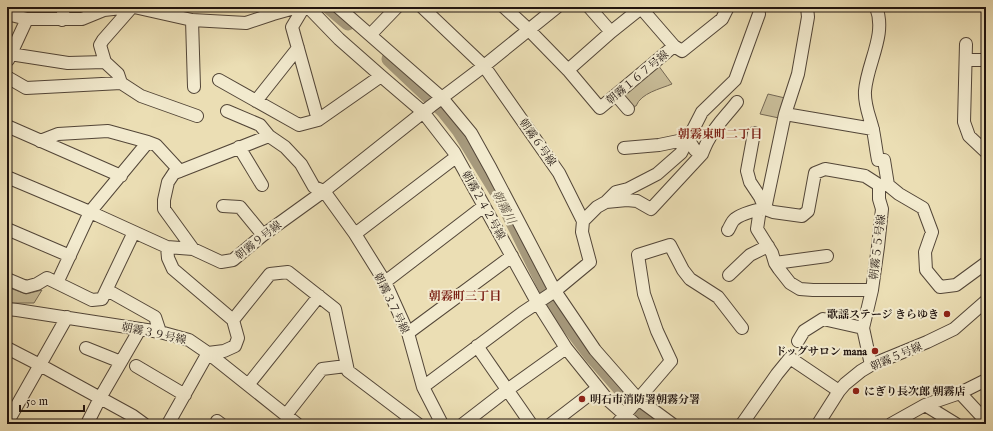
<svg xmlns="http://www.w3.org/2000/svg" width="993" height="431" viewBox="0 0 993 431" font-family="'IM FELL English','Noto Serif JP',serif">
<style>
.green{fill:#c8bc98;stroke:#746854}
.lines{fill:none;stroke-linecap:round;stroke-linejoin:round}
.river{stroke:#a6997c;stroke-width:15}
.minor-casing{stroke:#534638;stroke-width:14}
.minor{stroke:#f2eace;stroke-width:12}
.poi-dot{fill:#8f2418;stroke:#f2eace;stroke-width:1.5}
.labels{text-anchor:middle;stroke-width:4;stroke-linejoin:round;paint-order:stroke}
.street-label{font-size:11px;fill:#20140f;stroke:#f2eace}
.poi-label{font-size:11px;font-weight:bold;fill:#20140f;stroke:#f2eace;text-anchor:end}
.neighbourhood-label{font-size:12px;font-weight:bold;fill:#7a1f14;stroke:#f2eace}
.water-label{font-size:12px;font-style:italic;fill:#5c5040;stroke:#f2eace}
</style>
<rect width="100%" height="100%" fill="#ebdeb4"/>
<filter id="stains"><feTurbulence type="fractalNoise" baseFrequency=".005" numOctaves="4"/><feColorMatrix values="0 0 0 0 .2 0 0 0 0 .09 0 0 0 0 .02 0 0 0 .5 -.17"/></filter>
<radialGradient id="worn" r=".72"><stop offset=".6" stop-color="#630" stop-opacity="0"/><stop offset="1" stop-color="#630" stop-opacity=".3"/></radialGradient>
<path class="green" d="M658,65L672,84C660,89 641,93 636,106L631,107L622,96Z
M768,94L785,98L779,118L760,114Z
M7,287L26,294L42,290L34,303H7Z"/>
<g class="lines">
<path class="river" d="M329,7L348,23
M389,59L444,111L459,130L502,200L542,281L559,313L590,354L631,401L647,416L658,424"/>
<defs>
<path id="minor" d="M134,7L192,20L246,23L273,14L298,7
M304,7L292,27L318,120
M308,7L339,39L381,76L423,112L454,152L484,206L537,302L566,348L607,399L635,424
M338,7L442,98L471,133L491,169L555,291L595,350L638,399L672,424
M422,7L484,66L559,173L583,221L582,232L590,262L555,291L522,313L423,387
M504,7L529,30L568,70L600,108L674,46L641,8L611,32L568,70
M589,7L611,32
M807,7L808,17L798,74L785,114L873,129
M876,7C887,35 867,63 865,91C864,105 870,117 873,130C875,140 876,150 878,160H884L888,185L899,194L923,208L932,232L925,252L926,270L940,287L956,285L986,263
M7,14L27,19H82L104,10L130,7
M62,20L64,7
M192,20L194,87
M370,35L397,7
M966,44L964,122L969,136L986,152
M674,46L682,51L722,19L728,7
M10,54L68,63L105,62
M8,60L27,19
M966,60H986
M7,77L26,88L121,83L118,74L105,62L100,45L103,40L132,7
M219,80L299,125L318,120L381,76
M121,83L141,96L197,116
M616,95L628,109
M256,101L298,48
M227,111L260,125L269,136
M785,114L765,209L773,212L802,216L808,211L815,173L825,169L865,176L879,185V199L882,209L878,247L872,290L863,328L871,365
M7,126L121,176
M40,141L58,134L108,131L148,142L90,212L57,283
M148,142L156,145L180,171L269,136L285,147L301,164L314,187L324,191L355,234L385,282L408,333L423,387L442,424
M239,147L262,185
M702,154C704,149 706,144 709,139C715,126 728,114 737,102
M180,171L174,173L168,182L164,200V209L193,249
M7,177L90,212L167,247
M606,202L627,200L637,201L651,209L702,154L695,150L688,139L659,145L624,148
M223,206L240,207L263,235
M760,209L757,229L772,253L775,263L779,269L790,283L800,289L813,290H872
M583,221L597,207L606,202L616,192L628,189L657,174L681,153L702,112L735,80L759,14
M7,229L70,256
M728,230C730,227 732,221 735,219C741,214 758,209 765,209L760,197L750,182L747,171L754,133
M355,234L456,157
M775,263L827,256
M729,275L750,255L768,246
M7,279L26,287L37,284L47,278L92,300L102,299L134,232
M385,282L484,206
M107,290L155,317L160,332
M7,309L17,310L140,329L160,332L189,340L208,353L297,424
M233,320L270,274L288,272L335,309L348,371L418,424
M408,333L512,256
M798,341L804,331L823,319L863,328
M477,346L531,424
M7,348L40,365L133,416L144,424
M86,348L121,362
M136,366L185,395
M248,385L319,296
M960,393L986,421
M925,405L956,424
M286,415L322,369L346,366
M217,421L221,424
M7,423L67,317
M87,424L100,398L140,329
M168,424L208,353L224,351L235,346L238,338L233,320L173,269L168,258L167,247L193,249L221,262L233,260L263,235L324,191L431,106L484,66L557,7
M463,424L507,390L566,348
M551,424L598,388
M617,424L671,361L657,331L644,294L638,255L670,245L683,270L690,279L718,297L742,328
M742,424L777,374L790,358L839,391
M818,424L839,391L845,384L861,371L871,365L927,342L954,329L986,301
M891,424L925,405L960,393L986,380"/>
</defs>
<use href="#minor" class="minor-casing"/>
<use href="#minor" class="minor"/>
</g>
<g class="poi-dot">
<circle cx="947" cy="314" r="4"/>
<circle cx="875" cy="351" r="4"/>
<circle cx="856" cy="391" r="4"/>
<circle cx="582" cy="399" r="4"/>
</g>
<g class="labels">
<g class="street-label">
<text transform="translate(637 77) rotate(-40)" y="4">朝霧１６７号線</text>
<text transform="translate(538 142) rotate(55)" y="4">朝霧６号線</text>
<text transform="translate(484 205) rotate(61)" y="4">朝霧２４２号線</text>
<text transform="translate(258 240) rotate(-38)" y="4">朝霧９号線</text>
<text transform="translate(877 247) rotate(-83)" y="4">朝霧５５号線</text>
<text transform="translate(392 303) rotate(64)" y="4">朝霧３７号線</text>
<text transform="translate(154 333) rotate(12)" y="4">朝霧３９号線</text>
<text transform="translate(896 356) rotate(-23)" y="4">朝霧５号線</text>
</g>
<g class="poi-label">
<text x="939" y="318">歌謡ステージ きらゆき</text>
<text x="867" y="355">ドッグサロン mana</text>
<text x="864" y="395" text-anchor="start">にぎり長次郎 朝霧店</text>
<text x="590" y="403" text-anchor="start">明石市消防署朝霧分署</text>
</g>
<g class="neighbourhood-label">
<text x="720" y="138">朝霧東町二丁目</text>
<text x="465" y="300">朝霧町三丁目</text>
</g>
<g class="water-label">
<text transform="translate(504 207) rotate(62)" y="4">朝霧川</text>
</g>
</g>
<rect width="993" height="431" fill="none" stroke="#ebdeb4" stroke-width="24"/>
<rect x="8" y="8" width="977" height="415" fill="none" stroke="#20140f" stroke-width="2"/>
<rect x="12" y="12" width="969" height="407" fill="none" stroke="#20140f"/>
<path d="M20 405v6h64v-6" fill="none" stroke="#20140f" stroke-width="2"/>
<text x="26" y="405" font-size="12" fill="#20140f" stroke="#f2eace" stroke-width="3" paint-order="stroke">50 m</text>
<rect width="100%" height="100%" filter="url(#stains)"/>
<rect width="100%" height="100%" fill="url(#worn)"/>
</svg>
